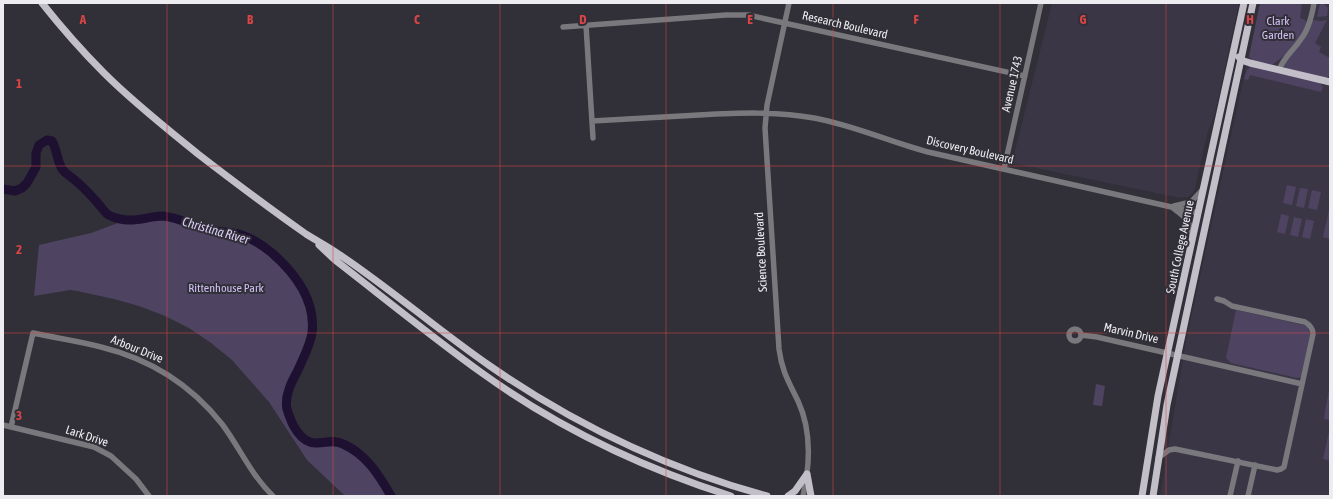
<svg xmlns="http://www.w3.org/2000/svg" width="1333" height="499" viewBox="0 0 1333 499" font-family="'Asap Condensed',sans-serif">
<style>
.built{fill:#3b3645}
.green{fill:#4e4462}
.lines{fill:none;stroke-linecap:round;stroke-linejoin:round}
.river{stroke:#1d1031;stroke-width:9}
.minor{stroke:#79787c;stroke-width:5.5}
.major{stroke:#c2bfc9;stroke-width:7}
.grid{fill:none;stroke:#d94546;stroke-width:1;stroke-opacity:0.55}
.labels{text-anchor:middle;stroke-width:4;stroke-linejoin:round;paint-order:stroke}
.park-label{font-size:12px;fill:#d1c0f5;stroke:#312f37}
.street-label{font-size:12px;fill:#edecf1;stroke:#312f37}
.water-label{font-size:13px;font-style:italic;fill:#dbcef6;stroke:#312f37}
.grid-label{font-size:13px;text-anchor:middle;font-weight:bold;fill:#d94546;stroke:#312f37;stroke-width:4;stroke-linejoin:round;paint-order:stroke}
</style>
<rect width="100%" height="100%" fill="#312f37"/>
<path class="built" d="M1052,3H1239L1215,113L1207,135L1195,188L1193,193L1188,197L1180,198L1012,163Z
M1260,3H1330V496H1160L1186,341Z"/>
<path class="green" d="M1260,3H1302L1300,18L1305,20L1307,23C1297,43 1290,52 1272,65L1252,61V59L1249,57Z
M1320,3L1324,4L1328,8L1327,16L1317,17Z
M1312,20L1321,21L1327,20L1315,43L1321,47L1319,52L1330,58V76L1327,77V78L1285,68L1284,66L1286,60L1304,40Z
M1251,66L1319,82L1323,87L1321,92L1250,75L1248,80L1244,79L1247,70L1250,68Z
M1287,185L1296,187L1292,205L1283,203Z
M1300,188L1308,189L1304,208L1296,206Z
M1312,190L1321,192L1317,210L1308,208Z
M1330,206V239L1323,237Z
M1281,214L1289,216L1285,234L1277,232Z
M162,216L183,220L201,228L252,239L301,284L312,334L306,352L291,382L286,402L288,411L299,435C316,450 318,439 334,441C361,445 378,475 391,496H345L307,460L269,402L232,360L211,343L189,328L165,316L139,306L114,299L77,291L70,290L34,296L39,245L91,233L126,220Z
M1294,217L1302,219L1298,237L1290,235Z
M1306,219L1314,221L1310,239L1302,237Z
M1236,310L1303,325C1308,326 1310,331 1310,336L1301,377L1297,378L1231,363L1226,358Z
M1096,384L1105,386L1102,406L1093,405Z
M1330,385V420L1324,419L1325,411Z
M1329,432H1330V461L1323,459Z"/>
<g class="lines">
<path class="river" d="M3,189L15,191L22,188L27,183L36,167V153L39,145L47,140L52,141C57,150 57,160 62,169C65,173 68,175 71,177C80,184 88,192 95,200C99,204 103,210 107,214C111,217 122,220 127,220C139,221 151,216 163,216C182,218 196,228 215,231C221,232 227,232 233,233C247,235 261,244 272,253C296,274 316,300 312,333C310,346 303,358 298,370C292,381 284,396 287,409C291,423 300,444 317,443C326,443 334,439 343,444C366,454 379,475 391,496"/>
<path class="minor" d="M789,3L767,105L765,128L779,349C782,372 789,382 798,401C812,431 810,465 803,496
M586,25L593,138
M563,27L726,15H748L1025,76
M1279,70C1284,57 1293,51 1301,39C1309,29 1312,15 1314,3
M592,121C628,119 663,117 699,115C737,113 776,111 814,118C853,125 890,142 928,152L1198,213
M1004,169L1041,3
M1174,206L1191,202L1203,189
M1173,208C1185,217 1190,220 1192,236
M1069 335a6 6 0 1 1 12 0a6 6 0 1 1-12 0Z
M1081,335L1097,337L1302,384
M3,425L94,447L111,456L136,479L149,496
M11,427L33,333C56,338 79,341 101,347C150,359 191,385 222,424C240,448 251,475 273,496
M1158,458L1169,450L1175,449L1277,470L1281,469L1284,467L1313,334C1313,328 1310,325 1305,322L1232,306L1224,301L1217,299
M1230,496L1238,461
M1248,496L1255,465"/>
<path class="major" d="M42,3C61,27 82,51 104,73C133,102 166,128 198,154C233,181 269,208 306,234C317,241 329,247 340,255C391,289 439,331 490,366C574,424 668,469 767,496
M1239,57L1241,60L1250,63L1330,82
M319,245L335,260C384,298 432,337 482,373C557,427 643,468 731,496
M807,474L811,496
M788,496L795,491L807,474
M1142,496L1158,396L1244,3
M1153,496L1167,405L1253,3"/>
</g>
<path class="grid" d="M167,3V496M333,3V496M500,3V496M666,3V496M833,3V496M1000,3V496M1166,3V496M3,166H1330M3,333H1330"/>
<g class="labels">
<g class="park-label">
<text x="1278" y="25">Clark<tspan x="1278" dy="14">Garden</tspan></text>
<text x="226" y="292">Rittenhouse Park</text>
</g>
<g class="street-label">
<text transform="translate(845 25) rotate(13)" y="4">Research Boulevard</text>
<text transform="translate(1012 84) rotate(-77)" y="4">Avenue 1743</text>
<text transform="translate(970 150) rotate(13)" y="4">Discovery Boulevard</text>
<text transform="translate(1180 247) rotate(-78)" y="4">South College Avenue</text>
<text transform="translate(761 252) rotate(-93)" y="4">Science Boulevard</text>
<text transform="translate(1131 333) rotate(13)" y="4">Marvin Drive</text>
<text transform="translate(137 349) rotate(22)" y="4">Arbour Drive</text>
<text transform="translate(87 436) rotate(18)" y="4">Lark Drive</text>
</g>
<g class="water-label">
<text transform="translate(216 230) rotate(16)" y="5">Christina River</text>
</g>
</g>
<g class="grid-label">
<text x="83" y="24">A</text>
<text x="250" y="24">B</text>
<text x="417" y="24">C</text>
<text x="583" y="24">D</text>
<text x="750" y="24">E</text>
<text x="916" y="24">F</text>
<text x="1083" y="24">G</text>
<text x="1250" y="24">H</text>
<text x="19" y="88">1</text>
<text x="19" y="254">2</text>
<text x="19" y="420">3</text>
</g>
<rect width="1333" height="499" fill="none" stroke="#edecf1" stroke-width="8"/>
</svg>
